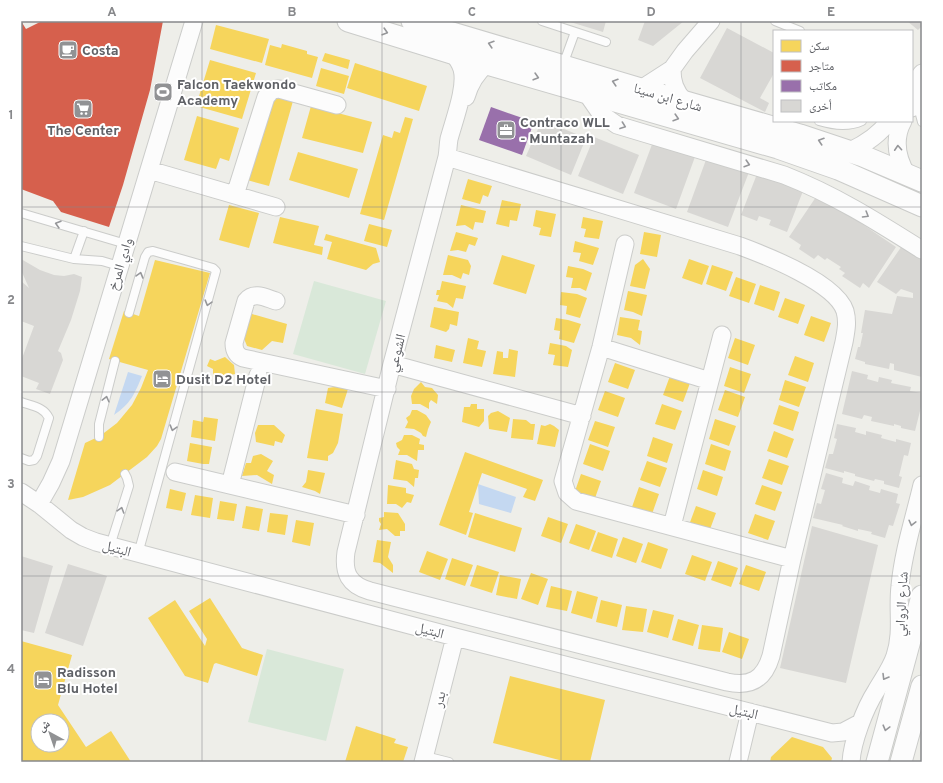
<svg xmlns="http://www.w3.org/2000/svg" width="943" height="783" viewBox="0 0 943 783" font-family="Overpass,'Noto Naskh Arabic',sans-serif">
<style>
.green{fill:#d9e8d9}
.water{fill:#c4d8f1}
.homes{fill:#f6d55c;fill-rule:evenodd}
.shops{fill:#d6604d}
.offices{fill:#9970ab}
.building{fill:#d8d7d4}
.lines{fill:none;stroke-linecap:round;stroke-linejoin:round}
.service-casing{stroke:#cbccca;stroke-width:10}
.minor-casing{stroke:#cbccca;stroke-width:19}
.tertiary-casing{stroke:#cbccca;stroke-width:23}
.service{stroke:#fcfcfc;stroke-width:8}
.minor{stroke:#fcfcfc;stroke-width:17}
.tertiary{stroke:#fcfcfc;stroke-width:21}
.oneway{stroke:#96979a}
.grid{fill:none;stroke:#87888b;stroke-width:1;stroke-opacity:0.55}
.labels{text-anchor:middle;stroke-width:4;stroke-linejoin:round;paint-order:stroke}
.poi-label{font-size:14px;font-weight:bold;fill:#5f6166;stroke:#fff;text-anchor:start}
.street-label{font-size:14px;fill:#5f6166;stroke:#fff}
.neatline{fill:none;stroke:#87888b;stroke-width:1.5}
.grid-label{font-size:13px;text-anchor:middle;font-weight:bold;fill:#87888b}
</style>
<rect width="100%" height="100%" fill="#eeeee9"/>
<path class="green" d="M314,281L386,301L365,374L293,354Z
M267,649L344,669L326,741L248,722Z"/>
<path class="water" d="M128,372L142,376C134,395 131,403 114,415Z
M478,484L516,497L511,513L479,504Z"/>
<path class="homes" d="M216,25L269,39L262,63L210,49Z
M282,44L307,51V54L318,57L312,78L265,65L270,45L281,48Z
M325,53L350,60L348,69L322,61Z
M210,60L256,73L242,119L196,106Z
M355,63L427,86L419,111L347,88Z
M321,68L349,76L344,94L316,86Z
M271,95L293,101L269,186L247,180Z
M311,106L372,122L363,153L302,138Z
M197,116L239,128L229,161L220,158L216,169L184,160Z
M405,117L413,119L384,220L360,214L383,135L392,138L394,131L400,133Z
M298,152L358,169L349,198L289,180Z
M468,179L492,186L488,197L483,195L480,204L462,199Z
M502,200L521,204L517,221L510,220L509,227L496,224Z
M229,205L259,213L249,248L219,240Z
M461,205L486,211L483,223L475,222L473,230L465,225L456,226Z
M536,210L556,214L551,237L539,235L541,228L533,226Z
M280,217L319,226L314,245L323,247L322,255L273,243Z
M583,217L603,221L599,239L584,237L586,229L581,228Z
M369,224L392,230L387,247L364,241Z
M456,232L478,238L475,246L469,244L466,252L458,250L450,251Z
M644,232L661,235L657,257L640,254Z
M326,234L376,248L380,262L373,264L366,270L327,259L332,242L324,240Z
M575,241L599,248L593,265L579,261L581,253L573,252Z
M448,255L468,260L471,266L469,275L463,273L461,279L452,275H443Z
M502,255L535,265L526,294L493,284Z
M643,259L650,269L645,289L630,286L635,265Z
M689,259L709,266L702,285L682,278Z
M155,260L210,273L161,439L157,446L147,457L110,485L83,497L68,500L85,443L100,436L117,423L132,405L141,388L148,370L109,359L124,311L139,316Z
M712,265L733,272L726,291L706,284Z
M568,266L583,269L592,273L586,291L580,288H571L573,278L566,277Z
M736,277L756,284L749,303L729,296Z
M442,281L466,286L463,299L456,298L453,308L447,303L437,301L439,295H436L437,290H440Z
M760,285L780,292L774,311L754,304Z
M628,291L647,295L642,316L633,312L624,310Z
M561,292L577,294L587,298L580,318L566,314L567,306L560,305Z
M785,298L805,305L798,324L778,317Z
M434,307L459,312L457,326L450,324L449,329L446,332L430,327Z
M252,314L287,324L283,343L272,341L262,350L247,346L243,336L246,323Z
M811,316L831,323L824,342L804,335Z
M620,317L640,320L638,330L642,331L640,345L631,338L617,335Z
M556,318L568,320L581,324L574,343L559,339L560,331L554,330Z
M468,338L479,341L477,349L486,351L482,367L463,363Z
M735,338L755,345L748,365L728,358Z
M550,343L566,346L572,350L568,367L553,365L555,355L548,354Z
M436,345L455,350L452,362L434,358Z
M509,349L518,351L515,377L493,374L497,351L503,352V358H508Z
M795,356L814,363L808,382L788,375Z
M225,357L234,365L235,374L231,375L228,381L221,377H213V369L207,366L210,359L215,361Z
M615,363L635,370L628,389L608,382Z
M730,367L751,374L744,393L724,386Z
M670,376L690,383L683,402L663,395Z
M785,380L806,387L799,407L779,400Z
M421,382L425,387L432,388L438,395L437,404L431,400L429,403V409L420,404H412L411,396L414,389Z
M341,386L348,389L342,408L325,403L328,388Z
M725,390L745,397L738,417L718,410Z
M605,391L625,398L618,417L598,410Z
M471,404H477V409H484V421L479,427L462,422L464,407H470Z
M662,404L682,411L675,430L655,424Z
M779,405L799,412L793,431L773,424Z
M316,409L343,414L338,443L333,453L328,456V461L307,458Z
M412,410H417L426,415L431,422L428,429L426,437L423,436L421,433L414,429L405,428L408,422L406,418L410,415Z
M498,411L510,418L507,432L489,429L488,416L491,413Z
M204,417L218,419L215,441L191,437L193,420L203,422Z
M513,419L526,420L531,424H535L533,440L511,438Z
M715,419L736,426L729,446L709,439Z
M595,421L615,427L608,447L588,440Z
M550,424L554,426L559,430L555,447L537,444L541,425L545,426Z
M258,425H274L285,435L282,443L275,441L274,446L256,442L255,433Z
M774,431L794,439L787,458L767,451Z
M404,435H412L420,439L419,444L424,445V450H418L417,461L407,455H398L400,450L397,447L396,443L402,440Z
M653,437L673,444L667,463L647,456Z
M190,443L212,447L209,464H203L187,461Z
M590,444L610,451L603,471L583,464Z
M711,444L731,451L725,471L705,464Z
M465,452L543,480L535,501L523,497L527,489L482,473L469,512L473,513L466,535L439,525Z
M261,454L273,461L267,471L274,475L272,484L257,475L242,476L246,463H251L253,456Z
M769,459L789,466L782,485L762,478Z
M396,460L412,464L414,469L419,470L418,478H415L414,487L407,481L393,479Z
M647,461L667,468L660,487L640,480Z
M308,470L325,473L320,494L315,491L302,487L306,482Z
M703,470L723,477L717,496L697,489Z
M581,474L601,481L594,501L574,494Z
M388,485L406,488V493L414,495L411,503L407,502L402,508L396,504H387Z
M762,485L782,492L775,511L755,504Z
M639,487L659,494L652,514L632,507Z
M170,489L186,493L182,511L166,508Z
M195,495L213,498L210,518L191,515Z
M220,501L237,504L234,521L217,519Z
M246,506L263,509L259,531L242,528Z
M696,506L716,513L709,532L689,525Z
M384,512L398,513L405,524V531H400V536H395L387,529L379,530L381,524L379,521V518L384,517Z
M270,513L288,515L285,535L267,532Z
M475,513L522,528L515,552L468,537Z
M755,514L775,521L768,540L748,533Z
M548,517L568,524L561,543L541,536Z
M296,520L314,523L310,546L292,542Z
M576,524L596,531L589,550L569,543Z
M598,532L618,539L612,558L591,551Z
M623,537L643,544L636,563L616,556Z
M377,540L391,542L388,557L393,565V573L380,563L373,562Z
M648,542L668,549L661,569L641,562Z
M427,551L448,559L440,580L419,572Z
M692,555L712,562L705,581L685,574Z
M452,558L473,565L465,586L445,579Z
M718,561L738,568L731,587L711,580Z
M477,565L499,572L492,593L470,586Z
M746,565L766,572L759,591L739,584Z
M531,573L548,579L538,605L521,599Z
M500,575L521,579L517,599L496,595Z
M551,586L572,591L567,611L546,607Z
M577,591L598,597L592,619L571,613Z
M210,598L242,648L263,655L257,676L216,663L214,664L208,683L185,676L148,618L175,600L205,646L207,639L189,611Z
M601,600L622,605L617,627L596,622Z
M626,606L647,609L643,632L622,630Z
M653,610L674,615L668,638L647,632Z
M678,619L699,625L693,646L672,640Z
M702,625L723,628L720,652L698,649Z
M729,632L749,639L742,659L722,652Z
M21,641L72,655L58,705L86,747L111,731L131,762H21ZM38,721H62V745H38Z
M510,676L605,700L590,762H567L493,743Z
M356,726L396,739L394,743L408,747L403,762H345Z
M792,737L823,747L832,758L831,762H770L771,757Z"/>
<path class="shops" d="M21,21L26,29L42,21H163L150,90L123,185L109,227L61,212L53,201L21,189Z"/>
<path class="offices" d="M491,107L534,122L522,155L479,140Z"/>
<path class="building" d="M567,21H606L603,32Z
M645,21H684L653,46L638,40Z
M907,21H922V26L918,30Z
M727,28L774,53V73L760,98L769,103L765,112L700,78Z
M542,120L586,138L571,175L526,156Z
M594,137L639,155L623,194L578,176Z
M654,139L696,154L676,209L634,193Z
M707,157L749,172L728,227L687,212Z
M757,174L803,191L787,232L769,225L771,220L759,216L757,221L741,215Z
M818,194L896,247L869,288L863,283L860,288L842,276L845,273L839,269L841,267L827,258L825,260L818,255L814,259L799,249L801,245L789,237Z
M906,240L922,252V377L894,370V364L890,363L889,369L865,364V362L855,359L858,347H860L863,333H861L865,310L892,314L897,296L913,298V293L901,289L896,294L877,282Z
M21,259L40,270L54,275L64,276L74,274L82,277L80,291L71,320L58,351L61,353L63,360L50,394L36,389L39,383L21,376V361L34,326L21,321V281L29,288L21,270Z
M852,371L868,375L867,379L878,382L879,377L892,380L891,383L911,387L910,391L922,393V403L915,431L901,428V426L894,424V426L871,421L872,417L864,415L862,419L842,414Z
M837,424L856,428L855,432L866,435V431L882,435L881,438L896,442V439L911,443L908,456L904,455L899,476L902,477L899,488L884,484V481L875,479L874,481L855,476V474L844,471V473L825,468L829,454H833L837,439L834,438Z
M826,473L843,478L842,483L853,486L855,481L870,486L869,490L880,493L881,489L898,494L896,503L900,504L893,526L889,525L885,538L871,534L872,532L858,529V531L842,526L843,525L813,518L817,503L821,504L825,490L821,489Z
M812,526L878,545L846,683L780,668Z
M21,556L53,566L34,633L21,630Z
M68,564L107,576L83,646L45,633Z"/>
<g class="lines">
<defs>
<path id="service" d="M542,21L606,42
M775,21L800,31
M563,65L575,32
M917,103L922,122
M819,121C832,125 849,127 862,121
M21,213L126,244
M21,246L74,259L102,261L119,266
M74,259L84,231
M129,313L145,257L148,252L153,251L213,268L216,271L138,554
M21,402C32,406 44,407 49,418L37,456L34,460L29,461L21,458
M99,437V424L115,361
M110,546L129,486L127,478L125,474
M425,756L449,762"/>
<path id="minor" d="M672,69C672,82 675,91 684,101
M912,87L922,73
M641,89L672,69L685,51L711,21
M585,91L601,114L617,125L784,175C835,195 876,221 922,250
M466,97C470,83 476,73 487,64
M912,108L922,93
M903,121C893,139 897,158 907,175
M850,151C865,144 879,135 889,121
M447,157L740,246C767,256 836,283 845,311C848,322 846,331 844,342L792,559L771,656C764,680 750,687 727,682L370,591C349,585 343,573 346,552L392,364L447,157C448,151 448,145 449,139C454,120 467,87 462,69C460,62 456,57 452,52
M149,170L276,207
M235,195L266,97L272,90L279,89L337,105
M625,244L601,347L563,481L567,493L576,501L792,559
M276,301C266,298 254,291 246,301L234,343C234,350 236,355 243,358L387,389
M601,347L710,381
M392,364L582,416
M175,472L356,515
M230,485L258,375
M21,492L39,504L71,530L83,537L96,542L455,637L832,733L843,732L860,723
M39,504L51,483L61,461L194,21
M672,526L722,335
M423,762L455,637
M738,762L750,712
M851,762C852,742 865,708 876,691C883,679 891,668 895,656C903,631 897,611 900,586C903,552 914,519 922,485"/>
<path id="tertiary" d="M348,21L487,64L778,148L838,169L922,206
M412,21L641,89L800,135L863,156L922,181
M877,762L922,596
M901,762L922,686"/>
</defs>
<use href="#service" class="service-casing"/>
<use href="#minor" class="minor-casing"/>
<use href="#tertiary" class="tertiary-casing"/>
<use href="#service" class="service"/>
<use href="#minor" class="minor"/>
<use href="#tertiary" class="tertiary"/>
</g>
<defs><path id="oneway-chevron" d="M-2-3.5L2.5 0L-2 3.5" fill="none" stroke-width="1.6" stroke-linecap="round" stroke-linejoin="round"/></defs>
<g class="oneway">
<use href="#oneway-chevron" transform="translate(385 32) rotate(17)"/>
<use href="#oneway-chevron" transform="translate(491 44) rotate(-163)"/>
<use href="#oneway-chevron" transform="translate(536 77) rotate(16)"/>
<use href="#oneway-chevron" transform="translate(615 82) rotate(-163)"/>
<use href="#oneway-chevron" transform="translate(676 118) rotate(17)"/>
<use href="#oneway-chevron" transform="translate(623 126) rotate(20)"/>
<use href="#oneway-chevron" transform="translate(821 141) rotate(-162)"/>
<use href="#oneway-chevron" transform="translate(898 148) rotate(-94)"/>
<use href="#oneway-chevron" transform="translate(747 164) rotate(17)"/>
<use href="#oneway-chevron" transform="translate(866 215) rotate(31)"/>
<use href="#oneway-chevron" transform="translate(58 224) rotate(-164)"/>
<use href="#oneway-chevron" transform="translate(140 275) rotate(-74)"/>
<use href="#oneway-chevron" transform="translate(208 303) rotate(106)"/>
<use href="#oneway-chevron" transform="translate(106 399) rotate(-76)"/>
<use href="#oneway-chevron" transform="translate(173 428) rotate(106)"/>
<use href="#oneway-chevron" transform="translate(121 510) rotate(-73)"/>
<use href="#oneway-chevron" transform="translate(912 523) rotate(104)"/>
<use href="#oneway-chevron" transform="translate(885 677) rotate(121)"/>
<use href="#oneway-chevron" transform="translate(886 728) rotate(105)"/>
</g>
<path class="grid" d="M202,21V762M382,21V762M561,21V762M741,21V762M21,207H922M21,392H922M21,576H922"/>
<defs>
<symbol id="cafe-square" viewBox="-11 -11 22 22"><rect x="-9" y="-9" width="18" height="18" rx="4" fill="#919294" stroke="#fff"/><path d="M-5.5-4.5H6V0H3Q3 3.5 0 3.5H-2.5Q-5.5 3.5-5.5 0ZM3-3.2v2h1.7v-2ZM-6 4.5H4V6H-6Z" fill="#fff"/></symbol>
<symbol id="stadium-square" viewBox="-11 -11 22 22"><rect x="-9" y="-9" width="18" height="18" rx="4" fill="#919294" stroke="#fff"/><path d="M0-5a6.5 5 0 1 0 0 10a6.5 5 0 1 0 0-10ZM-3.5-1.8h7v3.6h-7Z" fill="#fff"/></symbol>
<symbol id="supermarket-square" viewBox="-11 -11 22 22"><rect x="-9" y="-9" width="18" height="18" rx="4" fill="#919294" stroke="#fff"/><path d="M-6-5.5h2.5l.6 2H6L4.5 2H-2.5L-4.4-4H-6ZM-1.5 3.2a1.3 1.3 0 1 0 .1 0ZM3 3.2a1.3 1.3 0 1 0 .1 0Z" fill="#fff"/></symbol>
<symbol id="office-square" viewBox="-11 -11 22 22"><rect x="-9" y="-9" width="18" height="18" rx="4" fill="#919294" stroke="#fff"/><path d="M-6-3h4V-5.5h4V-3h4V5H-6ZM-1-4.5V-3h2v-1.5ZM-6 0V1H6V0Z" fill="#fff"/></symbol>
<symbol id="hotel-square" viewBox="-11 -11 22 22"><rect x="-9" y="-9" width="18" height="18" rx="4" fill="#919294" stroke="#fff"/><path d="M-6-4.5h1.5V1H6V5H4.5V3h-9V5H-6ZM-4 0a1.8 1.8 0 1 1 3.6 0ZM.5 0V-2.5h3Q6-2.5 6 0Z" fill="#fff"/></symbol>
</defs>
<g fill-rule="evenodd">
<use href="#cafe-square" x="57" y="39" width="22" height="22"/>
<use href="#stadium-square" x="152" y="81" width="22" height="22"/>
<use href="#supermarket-square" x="72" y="98" width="22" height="22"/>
<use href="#office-square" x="495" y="119" width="22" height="22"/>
<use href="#hotel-square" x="151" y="368" width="22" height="22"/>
<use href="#hotel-square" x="32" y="669" width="22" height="22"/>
</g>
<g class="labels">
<g class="poi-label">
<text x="82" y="55">Costa</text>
<text x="177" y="89">Falcon Taekwondo<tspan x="177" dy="16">Academy</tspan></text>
<text x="520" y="127">Contraco WLL<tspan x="520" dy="16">- Muntazah</tspan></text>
<text x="83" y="135" text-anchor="middle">The Center</text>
<text x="176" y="384">Dusit D2 Hotel</text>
<text x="57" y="677">Radisson<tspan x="57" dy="16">Blu Hotel</tspan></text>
</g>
<g class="street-label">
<text transform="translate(668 97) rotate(16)" y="5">شارع ابن سينا</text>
<text transform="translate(120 264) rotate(-73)" y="5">وادي المرخ</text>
<text transform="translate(396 353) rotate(-76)" y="5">الشوعي</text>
<text transform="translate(117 548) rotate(16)" y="5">البتيل</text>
<text transform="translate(901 604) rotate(-87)" y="5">شارع الروابي</text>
<text transform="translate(430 630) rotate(15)" y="5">البتيل</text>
<text transform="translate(439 699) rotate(-76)" y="5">بدر</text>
<text transform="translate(744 711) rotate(14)" y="5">البتيل</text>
</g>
</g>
<rect width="943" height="783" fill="none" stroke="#ffffff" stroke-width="44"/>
<rect x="773" y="30" width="140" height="92" fill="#ffffff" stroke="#bfc0c2"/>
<rect x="781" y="40" width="20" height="12" fill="#f6d55c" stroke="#bfc0c2"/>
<text x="809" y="50" font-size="12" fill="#5f6166">سكن</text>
<rect x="781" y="60" width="20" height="12" fill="#d6604d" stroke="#bfc0c2"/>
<text x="809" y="70" font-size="12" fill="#5f6166">متاجر</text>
<rect x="781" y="80" width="20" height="12" fill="#9970ab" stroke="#bfc0c2"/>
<text x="809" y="90" font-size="12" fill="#5f6166">مكاتب</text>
<rect x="781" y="100" width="20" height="12" fill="#d8d7d4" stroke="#bfc0c2"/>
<text x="809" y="110" font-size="12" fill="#5f6166">أخرى</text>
<g transform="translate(50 733) rotate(320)"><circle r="19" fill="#ffffff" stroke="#bfc0c2"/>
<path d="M0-3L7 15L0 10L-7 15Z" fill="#919294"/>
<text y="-6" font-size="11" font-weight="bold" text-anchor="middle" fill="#5f6166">ش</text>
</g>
<rect x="22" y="22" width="899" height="739" class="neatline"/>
<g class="grid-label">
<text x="112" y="16">A</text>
<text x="292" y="16">B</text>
<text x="472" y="16">C</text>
<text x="651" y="16">D</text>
<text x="831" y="16">E</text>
<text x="11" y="119">1</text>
<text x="11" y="304">2</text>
<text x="11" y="488">3</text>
<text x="11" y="673">4</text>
</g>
</svg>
